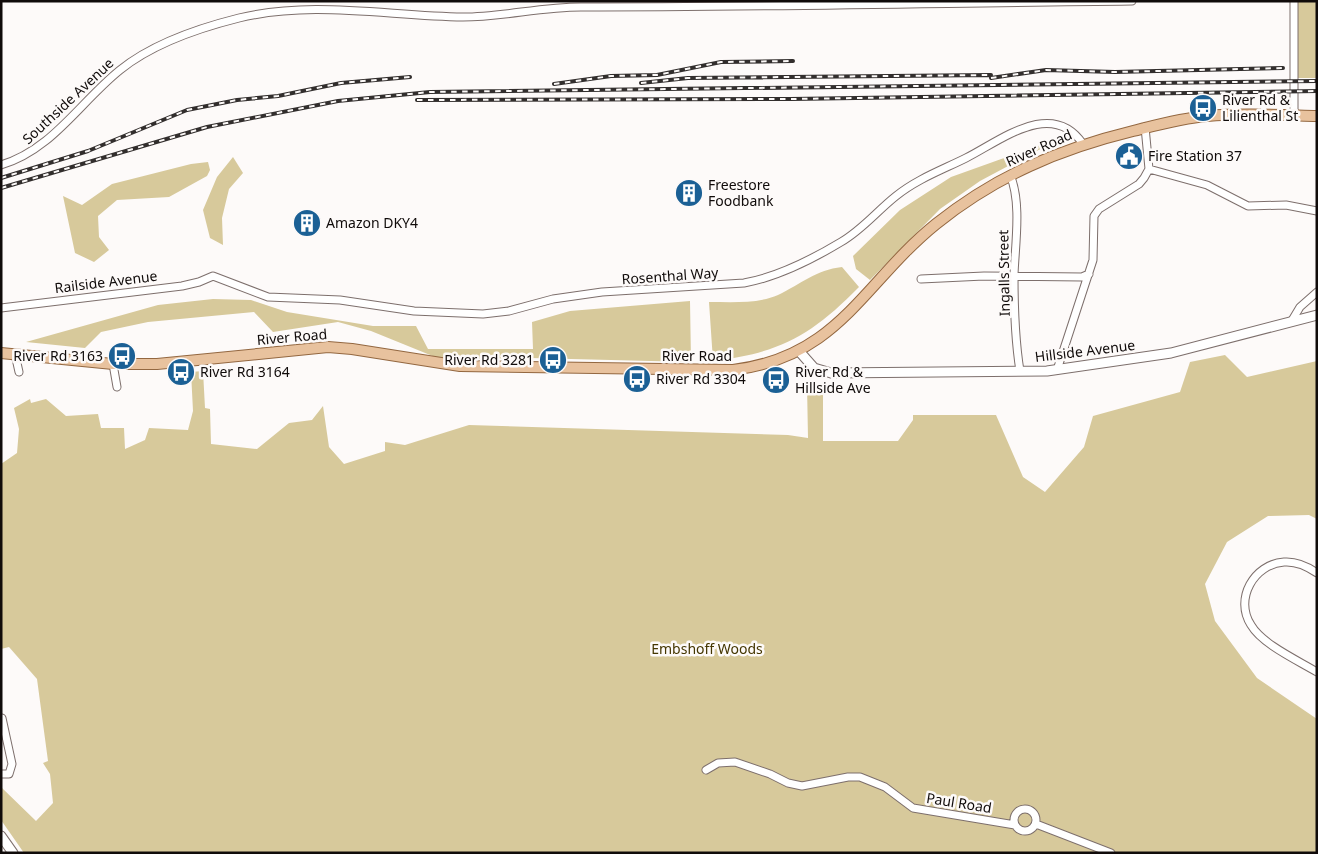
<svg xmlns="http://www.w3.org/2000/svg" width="1318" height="854" viewBox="0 0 1318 854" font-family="'Noto Sans',sans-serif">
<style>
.green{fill:#d7c99b}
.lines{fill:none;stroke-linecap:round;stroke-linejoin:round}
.minor-casing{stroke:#7d6f6c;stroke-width:9}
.tertiary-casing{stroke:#7d6f6c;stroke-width:11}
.primary-casing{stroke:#936740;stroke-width:12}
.minor{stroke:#fff;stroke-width:7}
.tertiary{stroke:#fff;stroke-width:9}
.primary{stroke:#e8c29e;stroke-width:10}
.rail-casing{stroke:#322e2d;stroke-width:4}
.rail{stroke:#fdfaf9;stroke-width:2;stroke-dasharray:5.5;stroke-linecap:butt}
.labels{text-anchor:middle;stroke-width:5;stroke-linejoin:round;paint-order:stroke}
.poi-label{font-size:14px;fill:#100b0a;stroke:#fdfaf9;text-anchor:start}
.street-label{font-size:14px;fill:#100b0a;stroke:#fdfaf9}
.park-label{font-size:14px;fill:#443600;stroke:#fdfaf9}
</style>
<rect width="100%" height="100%" fill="#fdfaf9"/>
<path class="green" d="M1294,1H1317V78H1294Z
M1063,137L980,181L940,209L870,280L856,269L853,256L900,210L951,177Z
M233,157L243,173L229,189L222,218L223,245L210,238L203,210L217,177Z
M208,162L210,170L207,176L169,197L117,200L98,216L99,237L109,250L94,262L75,253L63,196L82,205L112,184L191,164Z
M842,267L859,287C812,335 780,353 713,361L709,302C731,302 758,304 778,295C801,284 816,270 842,267Z
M213,299L251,300L287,312L373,326H416L428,349H533L532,322L570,311L690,301L691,362L531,358L440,359L371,331L338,322L273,332L254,312L148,322L101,332L85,348L26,342L158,305Z
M1225,355L1247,377L1317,361V519L1309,515L1268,516L1227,542L1205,584L1215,621L1257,678L1317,719V853H24L1,820V787L36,821L53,803L50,774L43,763L48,761L37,679L9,647L1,649V464L17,453L19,429L14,408L30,399L31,403L46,399L66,416L98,414L101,428H124L125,449L145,440L149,428L188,430L193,411L191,372L203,371L205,408L210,409L211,444L257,449L289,423L312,420L323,406L329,447L344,464L385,451V442L405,445L469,425L788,435L808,438L807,385H823V441H898L913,420V415H996L1023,477L1045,492L1084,447L1093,416L1180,392L1190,362Z"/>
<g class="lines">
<defs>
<path id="minor" d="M1294,1V115
M1,165C52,150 80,102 120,70C152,44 199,28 239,18C313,0 387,16 463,17C502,17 541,7 581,7C765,7 948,3 1132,1
M1149,169L1207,185L1248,206L1286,205L1317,211
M1010,175C1022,202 1015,246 1014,275C1014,307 1015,340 1020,371
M921,279L984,276L1082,277L1089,274
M1,308L182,286L199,282L213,276L268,297L340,300L414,311L483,314L509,311L553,299L602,292L744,283C778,277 811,260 841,242C862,230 877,211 896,196C917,179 942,170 966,158C1000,141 1052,98 1083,144
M1291,322L1300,307L1317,292
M15,354L19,372
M113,364L117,387
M1057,370L1093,260L1094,216L1099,209L1139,184L1144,178L1149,169L1145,127
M1317,573C1307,566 1297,561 1284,562C1254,564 1234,599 1251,625C1262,644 1297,660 1317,672
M706,770L718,763L735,762L770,774L788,783L802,786L848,777H860L885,787L913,808L1015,825
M1,774H9L12,764L2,718
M1014 820a11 11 0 1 1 22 0a11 11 0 1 1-22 0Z
M1036,824L1111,853"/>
<path id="tertiary" d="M799,351L814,368L831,373L1047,371L1171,353L1317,315
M1,836L13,853"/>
<path id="primary" d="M1,353L113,364H157L328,347L352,349L460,366L733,370C839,357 863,283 936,224C996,176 1059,149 1133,131C1157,125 1182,118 1207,116C1243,113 1280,115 1317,116"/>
</defs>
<use href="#minor" class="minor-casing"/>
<use href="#tertiary" class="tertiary-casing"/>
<use href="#primary" class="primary-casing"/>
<use href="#minor" class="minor"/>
<use href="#tertiary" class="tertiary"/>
<use href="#primary" class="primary"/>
<defs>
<path id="rail" d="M991,78L1046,70L1115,72L1283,68
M641,83L688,78L991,75
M554,84L611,76L657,75L721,62L793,61
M417,100L791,99L1317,91
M1,178L88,151L187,110L237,100L278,96L341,83L410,77
M1,188L207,127L338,101L430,92L1317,81"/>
</defs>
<use href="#rail" class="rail-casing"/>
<use href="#rail" class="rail"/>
</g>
<defs>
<symbol id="bus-disc" viewBox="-11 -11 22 22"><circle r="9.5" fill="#1b6095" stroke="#fdfaf9"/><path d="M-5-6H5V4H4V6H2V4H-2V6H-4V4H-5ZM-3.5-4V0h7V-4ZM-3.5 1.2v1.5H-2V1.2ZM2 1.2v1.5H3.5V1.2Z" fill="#fff"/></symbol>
<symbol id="civic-disc" viewBox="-11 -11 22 22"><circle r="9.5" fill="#1b6095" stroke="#fdfaf9"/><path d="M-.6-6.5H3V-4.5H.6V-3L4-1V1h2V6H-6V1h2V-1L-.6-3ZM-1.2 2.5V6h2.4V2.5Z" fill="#fff"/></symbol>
<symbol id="building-disc" viewBox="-11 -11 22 22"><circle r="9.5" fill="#1b6095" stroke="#fdfaf9"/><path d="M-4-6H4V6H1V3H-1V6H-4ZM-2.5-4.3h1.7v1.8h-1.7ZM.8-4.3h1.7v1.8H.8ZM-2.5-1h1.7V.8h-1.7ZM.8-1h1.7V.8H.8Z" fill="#fff"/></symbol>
</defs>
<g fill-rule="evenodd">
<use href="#bus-disc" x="1187" y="92" width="32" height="32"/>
<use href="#civic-disc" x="1113" y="140" width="32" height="32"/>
<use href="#building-disc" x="673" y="177" width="32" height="32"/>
<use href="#building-disc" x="291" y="207" width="32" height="32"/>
<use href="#bus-disc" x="106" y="340" width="32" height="32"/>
<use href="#bus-disc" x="537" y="344" width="32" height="32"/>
<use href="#bus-disc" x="165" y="356" width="32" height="32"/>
<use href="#bus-disc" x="621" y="363" width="32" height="32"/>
<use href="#bus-disc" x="760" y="364" width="32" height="32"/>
</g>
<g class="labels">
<g class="poi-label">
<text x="1222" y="105">River Rd &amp;<tspan x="1222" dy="16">Lilienthal St</tspan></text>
<text x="1148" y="161">Fire Station 37</text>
<text x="708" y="190">Freestore<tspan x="708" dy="16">Foodbank</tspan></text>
<text x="326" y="228">Amazon DKY4</text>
<text x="103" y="361" text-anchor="end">River Rd 3163</text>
<text x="534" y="365" text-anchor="end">River Rd 3281</text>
<text x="200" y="377">River Rd 3164</text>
<text x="795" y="377">River Rd &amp;<tspan x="795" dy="16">Hillside Ave</tspan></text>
<text x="656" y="384">River Rd 3304</text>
</g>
<g class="street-label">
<text transform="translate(68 101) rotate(-43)" y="5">Southside Avenue</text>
<text transform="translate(1039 148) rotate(-24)" y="5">River Road</text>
<text transform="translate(1004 273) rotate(-91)" y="5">Ingalls Street</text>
<text transform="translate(670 276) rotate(-4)" y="5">Rosenthal Way</text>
<text transform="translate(106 282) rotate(-7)" y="5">Railside Avenue</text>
<text transform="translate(292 337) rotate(-5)" y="5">River Road</text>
<text transform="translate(1085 351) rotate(-7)" y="5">Hillside Avenue</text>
<text x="697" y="361">River Road</text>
<text transform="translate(959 803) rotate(9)" y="5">Paul Road</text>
</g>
<g class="park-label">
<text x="707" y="654">Embshoff Woods</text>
</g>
</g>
<rect width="1318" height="854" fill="none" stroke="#100b0a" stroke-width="5"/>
</svg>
